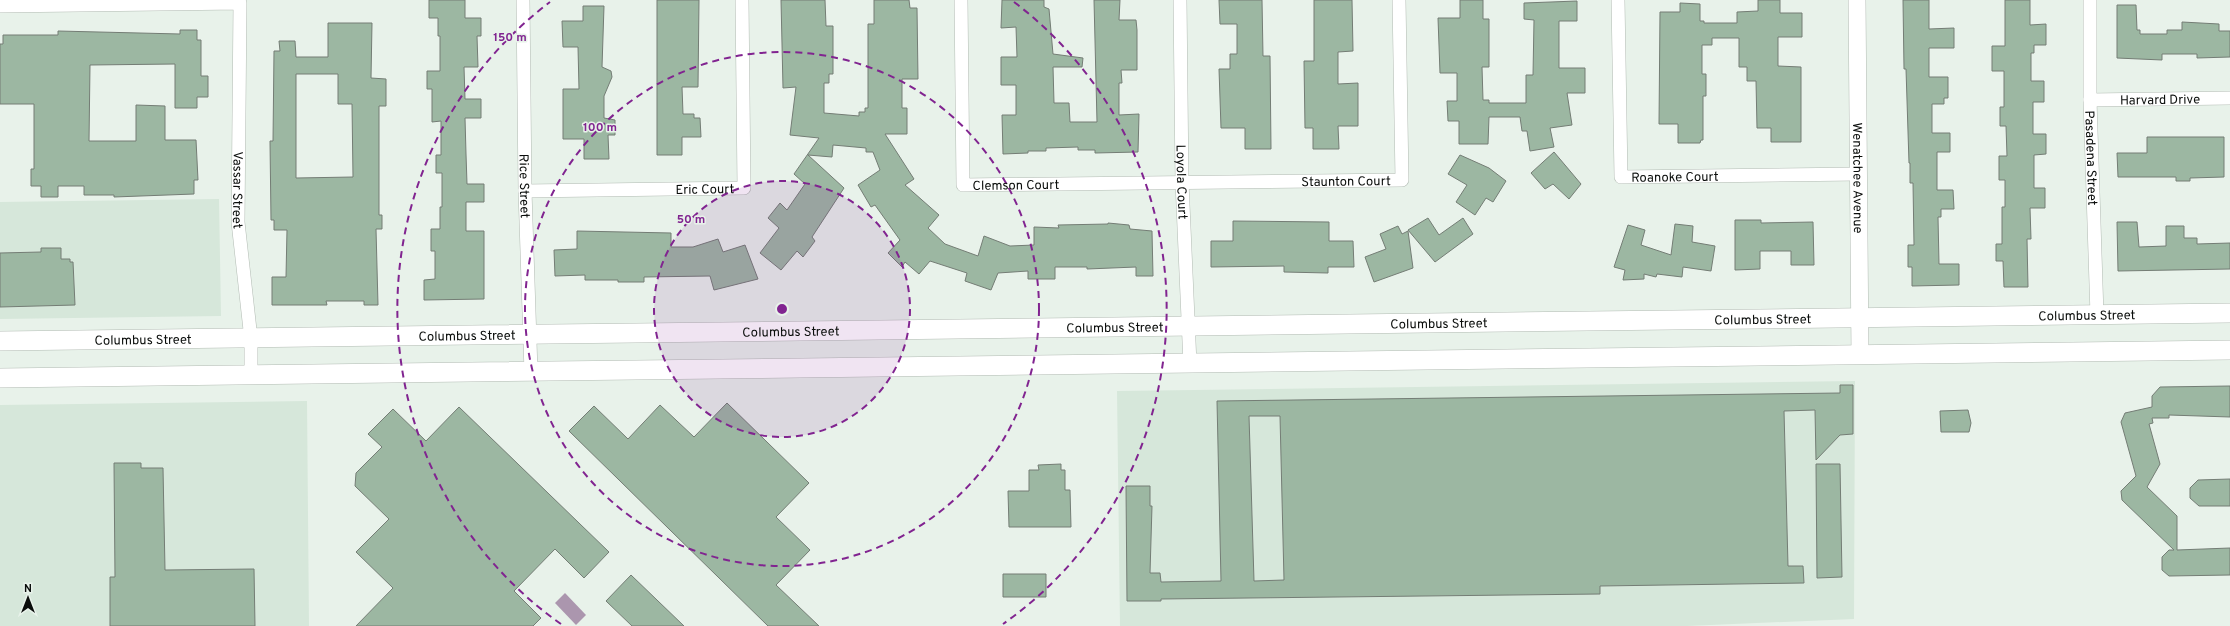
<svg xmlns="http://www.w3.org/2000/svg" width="2230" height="626" viewBox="0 0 2230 626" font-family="Overpass,sans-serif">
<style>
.built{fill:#d6e7da}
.water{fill:#ab96ae}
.building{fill:#9cb7a2;stroke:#747d75;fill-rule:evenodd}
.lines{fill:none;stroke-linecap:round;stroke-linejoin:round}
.minor-casing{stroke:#b2bbb3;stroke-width:14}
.tertiary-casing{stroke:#b2bbb3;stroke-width:18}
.secondary-casing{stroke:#b2bbb3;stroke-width:20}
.minor{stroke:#fff;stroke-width:13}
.tertiary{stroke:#fff;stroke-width:17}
.secondary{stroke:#fff;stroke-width:19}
.ring{fill:none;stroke:#812490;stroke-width:2;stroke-dasharray:7 5}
.labels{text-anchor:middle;stroke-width:3;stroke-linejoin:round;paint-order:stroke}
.street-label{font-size:13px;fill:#0a0d0b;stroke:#e8f2ea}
.centre{fill:#812490;stroke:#e8f2ea;stroke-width:2}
.ring-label{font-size:12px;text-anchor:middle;font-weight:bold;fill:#812490;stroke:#e8f2ea;stroke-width:3;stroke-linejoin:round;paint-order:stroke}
</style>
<rect width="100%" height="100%" fill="#e8f2ea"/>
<path class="built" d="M219,199L221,316L0,319V202Z
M1855,381L1854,619L1687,626H1120L1117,391Z
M307,401L309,626H0V405Z"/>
<path class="water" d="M565,593L586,615L576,625L555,603Z"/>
<path class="building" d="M429,0H465V18H481V36H477L478,67H464L465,99H481V118H465L466,154L467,184H484V202H466V231H484V299L424,300V280L435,279V251H431V229H440V207H442V173H436V155H441V121L432,122V89H427V71H440V36H438V18H429Z
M657,0H699L698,87H682L683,114H694V118H700L701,137H682V155H657Z
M781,0H825L826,26H833V74H829V83H824V113L859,116V112H865V108H868V24H874V0H909L910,8H917L918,79H902V108H907V134H885L914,179L905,185L939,215L928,228L945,244L978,256L984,236L1010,246L1034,245V227L1059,228L1058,225L1108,224V223L1129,225L1130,229L1152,231L1153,276H1136V267L1087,269V267H1055V279H1028V271L998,273L991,290L965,281L967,273L930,261L919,274L905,262L902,267L888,253L900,240L875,205L871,207L858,185L880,170L873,152H866V148L833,145L832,157L808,155L844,188L812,237L815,241L803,257L797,251L781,270L760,253L779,228L768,218L780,203L787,210L805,184L794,174L819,138L790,135L796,87L783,88Z
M1002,0H1044V7L1049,9L1053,54L1083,58L1082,67H1053L1054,103H1069L1070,122H1097L1094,0H1120L1119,20H1136L1137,30V70H1121L1122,83H1119V115L1139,114L1138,152L1095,153V150H1078V147L1046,148V151H1028V153L1003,154L1002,115H1016V85H1001V57H1017L1016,27L1001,28Z
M1219,0H1262L1263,56H1270L1271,149H1245V128H1221L1219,69H1230V54H1237V24H1220Z
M1314,0H1352L1353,51L1338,52V84L1358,83V126H1338L1339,149H1313V128H1305L1304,61H1314Z
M1460,0H1483V19H1489V67H1482L1483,100H1489V103H1526V75H1533L1534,20L1524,19V3L1577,1V21H1559V68H1585V93H1567L1572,125L1550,128L1554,147L1530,151L1527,131H1522L1520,117H1489L1488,144H1459V121H1448L1447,101H1457V73H1440L1438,18H1460Z
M1758,0H1780V13H1802V37H1778V66L1801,67V142H1771V128H1757L1756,81H1747V67H1739V38H1712V45H1702V74H1706V96H1703V140H1701L1700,143H1678V124H1659L1660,12H1680V3L1700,4V21H1704V23H1737V12L1758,11Z
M1903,0H1929V29L1954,28V48H1929V77H1948V98H1944V104H1932V133H1950V152H1937V190H1953L1954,209H1941V217H1938L1939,264H1959V285L1912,286V267H1908V245H1914L1913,183H1910V163H1909L1906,69H1904Z
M2005,0H2030V25L2046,24V45H2034V53H2031V81H2044V102H2033V134H2046V154L2034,155V188H2045V208H2030L2031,239H2027L2028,287H2004L2003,261H1996V244H2002V207H2005V180H1999V156H2007L2006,126H2000V107H2004V71H1992V46H2005Z
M2117,5H2136L2137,30H2140V34H2167V30H2182V22L2219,24V31H2230V57L2197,58V54H2162V60L2117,58Z
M583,6H604L602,67L611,71L612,77L604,96V118L615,120V135H608L609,159H584V139H563V89H579L578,47H563L562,21H583Z
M328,23H372L371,78L386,79V106H379V215H382V229H376L378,305H364V301H326L327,305H272V277H286L287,230H274V220H271L270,141H273L274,51H280L279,41H295L296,57H328ZM296,74H338V104H352L353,177L296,178Z
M180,30H197V40H201V76H208V97H197V108H175V64L90,65L89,141H136V105L165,106V140H196L198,180H194V194L114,197V195H84V186H58V197H41V186H31V169H34V104H0V44H3V35H58V31L180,34Z
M2147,137H2224V177L2190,178V181H2176V177H2118L2117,153H2147Z
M1554,152L1581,184L1569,199L1553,184L1545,189L1531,173Z
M1460,155L1489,168L1506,181L1493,202L1486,198L1475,215L1456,202L1467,185L1448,174Z
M1428,218L1439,235L1463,218L1473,234L1435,262L1408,230Z
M1735,220H1761V223L1813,222L1814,265H1791V251H1760V269L1735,270Z
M1233,221L1329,222V241H1353L1354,267H1328V273L1284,272V266L1211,267V241H1233Z
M2117,222H2137L2139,247L2166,246V226H2184V238H2197V244L2230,243V269L2118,271Z
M1675,224L1693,226L1692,242L1715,246L1711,271L1683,267L1682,277L1657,274L1656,277L1644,274V279L1623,280L1625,270L1614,267L1628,225L1645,230L1641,245L1671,255Z
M1398,226L1402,234L1408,231L1413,268L1374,282L1365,257L1386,249L1380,234Z
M577,231L671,233V247H693L718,239L723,252L745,245L758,279L714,290L710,276L644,277V282H618V280H585V275L555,276L554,250L577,249Z
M41,248H61V259H70V262H73L75,305L0,307V253L41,252Z
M1840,385H1853V434L1840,435L1816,460L1815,410L1784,411L1788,566H1803L1804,583L1600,586V594L1161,599V601H1127L1126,486H1150V506H1152L1150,573H1160L1161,582L1221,581L1217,401L1840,393ZM1249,416H1280L1284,580L1254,581Z
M2230,386V417L2169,415V418H2152L2153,423L2149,424L2160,464L2147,487L2177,516V550L2230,548V575L2169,576L2162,570V557L2169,550H2174L2122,500L2121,491L2136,476L2121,422L2125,413L2152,407V396L2160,387Z
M727,403L809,483L776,517L810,550L776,585L819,626H768L569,431L594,406L628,439L660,405L694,437Z
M459,407L609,552L584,578L555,549L514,591L541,618L533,626H356L393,588L356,552L389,519L355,486L356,473L382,447L368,434L393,409L426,441Z
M1968,410L1971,423L1969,432H1941L1940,411Z
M114,463H141V468H163L165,570L254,569L255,626H110V577H115Z
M1061,464V470H1065V490H1070L1071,527H1009L1008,491H1029V470H1039L1038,465Z
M1816,464H1840L1842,577L1817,578Z
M2230,479V506H2199L2190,498V488L2198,480Z
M1003,574H1046V597H1003Z
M631,575L684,626H632L606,601Z"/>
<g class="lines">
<defs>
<g id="minor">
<path id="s1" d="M523,0L525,191L531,372"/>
<path id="s2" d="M961,0L963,185L1402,180L1399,0"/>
<path id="s3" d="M1180,0L1182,182L1190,364"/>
<path id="s4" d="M1618,0L1621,177L1858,174"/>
<path id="s5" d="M2090,0V100L2097,315"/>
<path id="s6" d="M0,6L240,3L238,222L251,339V376"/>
<path id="s7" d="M2090,100L2230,98"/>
<path id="s8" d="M525,191L744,188L742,0"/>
</g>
<g id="tertiary">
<path id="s9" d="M1857,0L1860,355"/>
</g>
<g id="secondary">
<path id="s10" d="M0,341L2230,313"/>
<path d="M0,378L2230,350"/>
</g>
</defs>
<use href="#minor" class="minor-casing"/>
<use href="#tertiary" class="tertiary-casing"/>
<use href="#secondary" class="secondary-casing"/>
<use href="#minor" class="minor"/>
<use href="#tertiary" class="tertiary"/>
<use href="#secondary" class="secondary"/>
</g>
<circle cx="782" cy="309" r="128" fill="#812490" fill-opacity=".12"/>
<g class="ring">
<circle cx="782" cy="309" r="128"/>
<circle cx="782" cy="309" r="257"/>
<path d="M561 624A385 385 0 0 1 550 2M1014 2A385 385 0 0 1 1003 624"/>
</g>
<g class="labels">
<g class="street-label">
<text dy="5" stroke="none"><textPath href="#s7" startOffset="70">Harvard Drive</textPath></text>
<text dy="5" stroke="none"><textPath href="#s5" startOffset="158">Pasadena Street</textPath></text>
<text dy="5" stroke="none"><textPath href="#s4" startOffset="231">Roanoke Court</textPath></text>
<text dy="5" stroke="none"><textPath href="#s9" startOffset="178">Wenatchee Avenue</textPath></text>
<text dy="5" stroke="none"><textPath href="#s2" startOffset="568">Staunton Court</textPath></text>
<text dy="5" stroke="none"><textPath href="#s3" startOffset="182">Loyola Court</textPath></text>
<text dy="5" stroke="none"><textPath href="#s2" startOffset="238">Clemson Court</textPath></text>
<text dy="5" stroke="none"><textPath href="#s1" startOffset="186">Rice Street</textPath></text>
<text dy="5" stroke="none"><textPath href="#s8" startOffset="180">Eric Court</textPath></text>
<text dy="5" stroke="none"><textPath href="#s6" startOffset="427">Vassar Street</textPath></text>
<text dy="5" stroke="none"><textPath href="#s10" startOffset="2087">Columbus Street</textPath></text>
<text dy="5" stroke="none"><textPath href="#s10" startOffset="1763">Columbus Street</textPath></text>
<text dy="5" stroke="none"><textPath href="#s10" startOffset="1439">Columbus Street</textPath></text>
<text dy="5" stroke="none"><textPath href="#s10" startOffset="1115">Columbus Street</textPath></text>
<text dy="5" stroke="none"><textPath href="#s10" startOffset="791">Columbus Street</textPath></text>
<text dy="5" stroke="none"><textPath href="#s10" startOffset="467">Columbus Street</textPath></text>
<text dy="5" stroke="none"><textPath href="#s10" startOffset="143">Columbus Street</textPath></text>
</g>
</g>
<circle cx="782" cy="309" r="6" class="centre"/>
<g class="ring-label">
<text x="510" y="41">150 m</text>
<text x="600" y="131">100 m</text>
<text x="691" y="223">50 m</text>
</g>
<g transform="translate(28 598)" stroke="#e8f2ea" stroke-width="3" paint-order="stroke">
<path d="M0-3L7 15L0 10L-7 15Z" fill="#0a0d0b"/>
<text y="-6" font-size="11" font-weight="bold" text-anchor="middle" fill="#0a0d0b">N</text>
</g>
</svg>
